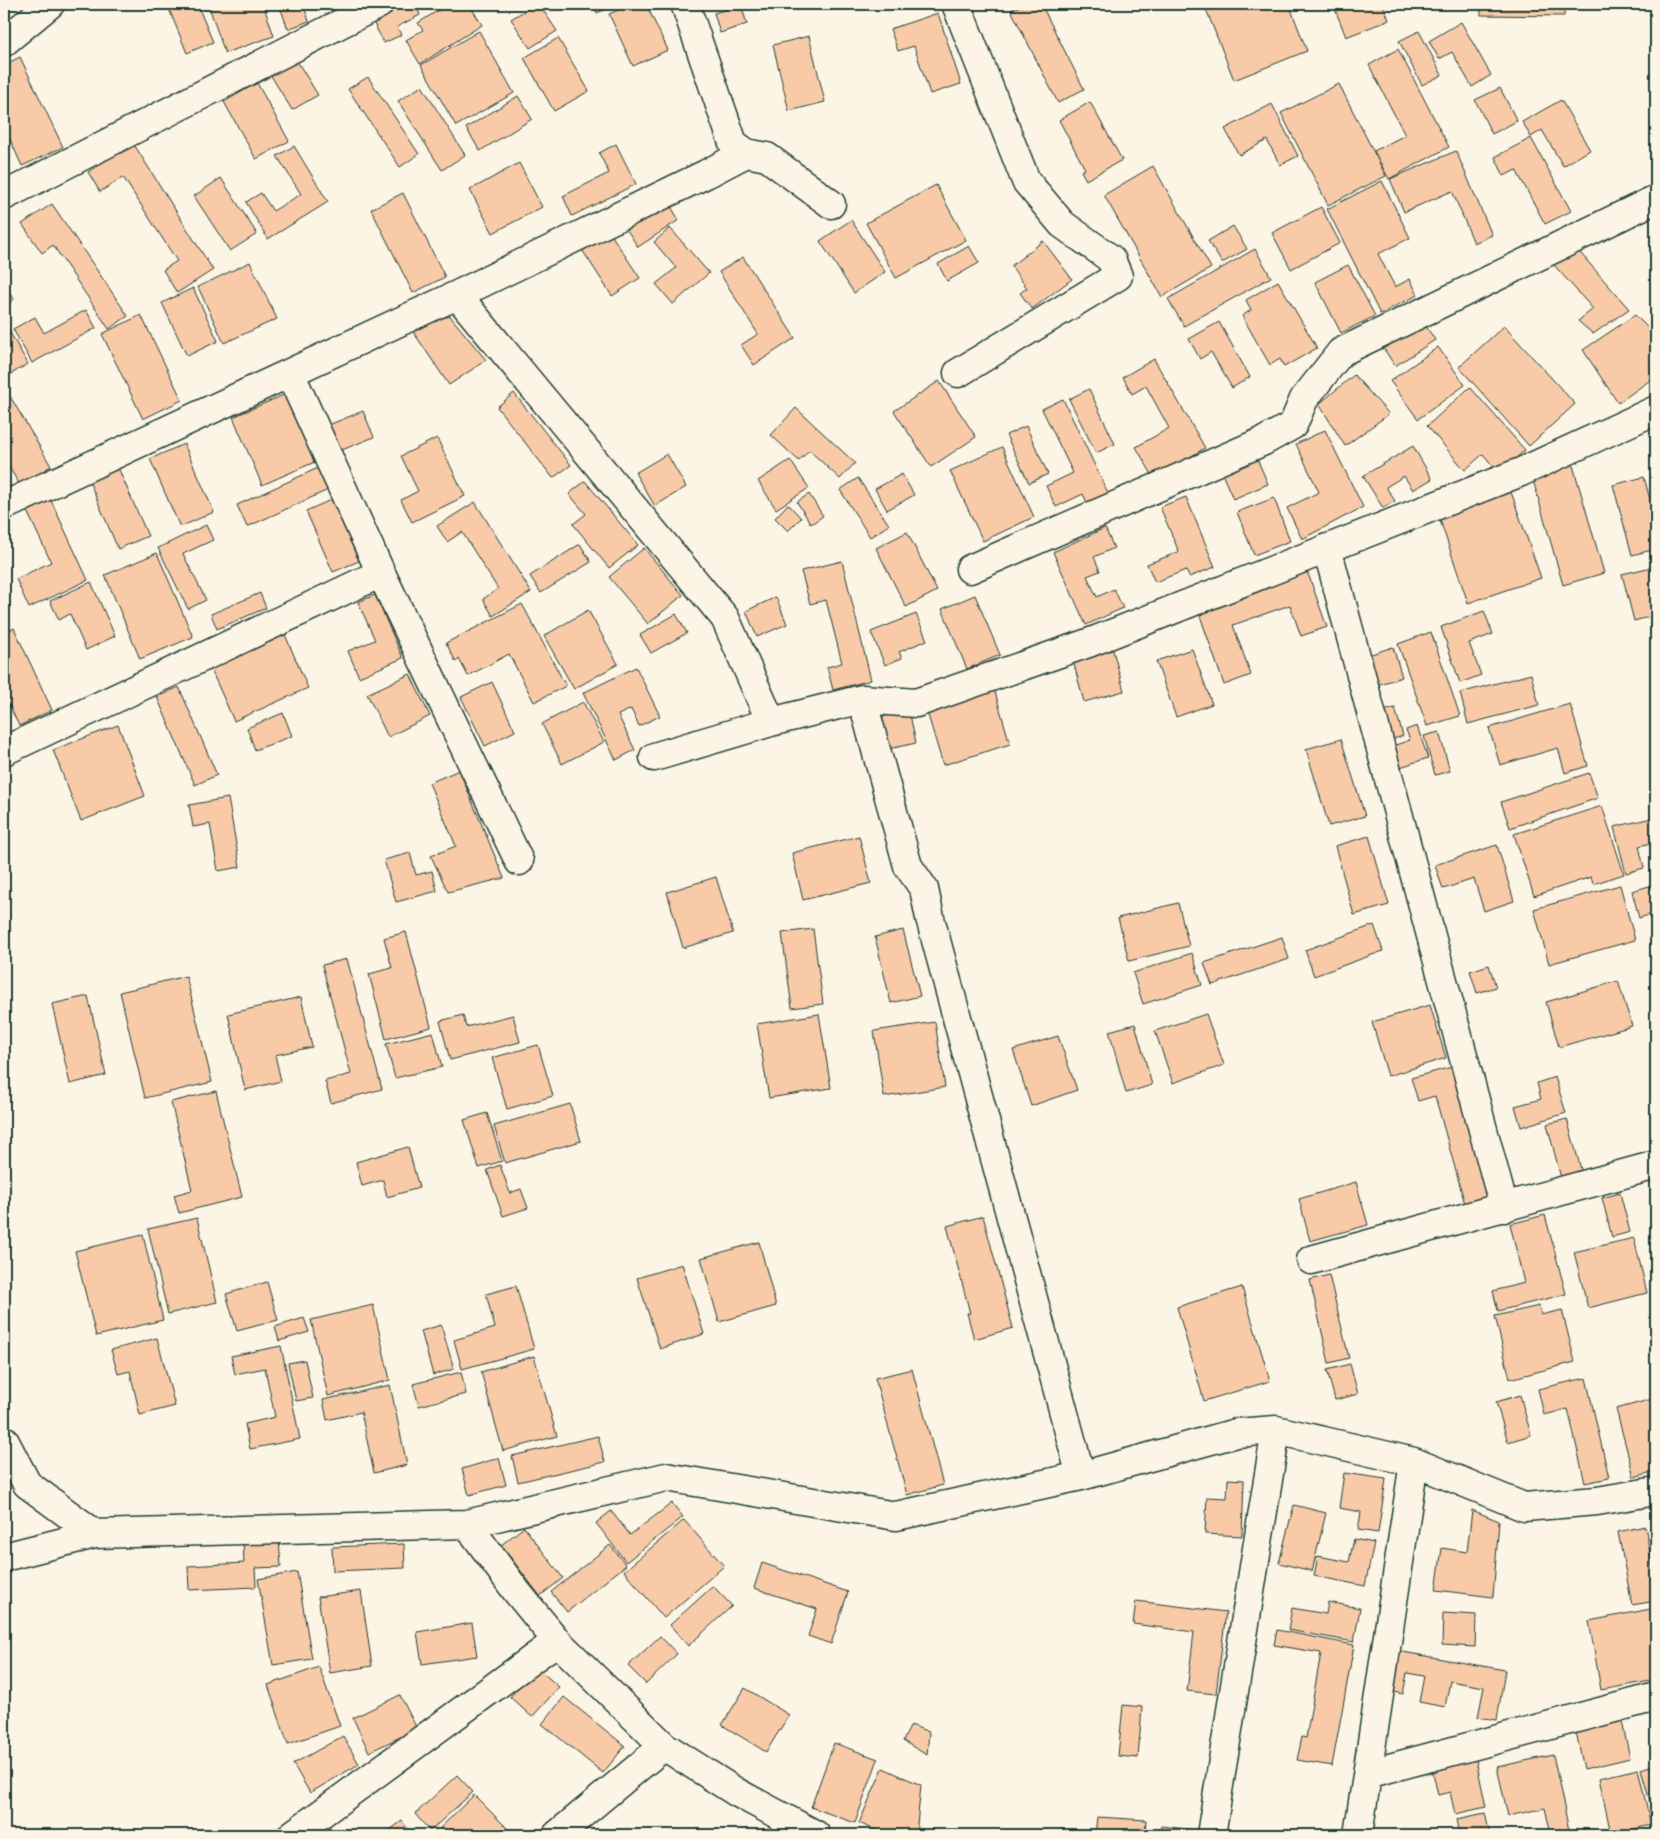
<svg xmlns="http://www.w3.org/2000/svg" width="1660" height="1839" viewBox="0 0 1660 1839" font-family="Delius,sans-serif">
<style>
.building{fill:#f9caa8;stroke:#1f3d34}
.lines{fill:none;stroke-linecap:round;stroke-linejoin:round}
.minor-casing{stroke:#1f3d34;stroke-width:31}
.minor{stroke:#fcf5e5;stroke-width:28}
</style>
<rect width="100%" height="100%" fill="#fcf5e5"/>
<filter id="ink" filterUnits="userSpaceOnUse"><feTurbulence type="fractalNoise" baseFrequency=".02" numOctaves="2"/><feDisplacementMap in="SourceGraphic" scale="10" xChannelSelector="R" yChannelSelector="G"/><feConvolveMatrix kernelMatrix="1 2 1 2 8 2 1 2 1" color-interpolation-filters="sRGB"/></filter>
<g filter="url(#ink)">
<path class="building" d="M167,4H197L213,42L187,53Z
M208,4H263L274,36L225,53Z
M279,4H303L309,21L288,29Z
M385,4H415L420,15L397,27L401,35L384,43L368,12Z
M440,4H469L482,25L420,64L406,40L423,30L418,23L442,8Z
M535,4H539L557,31L530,48L511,19Z
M593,4H618L597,13Z
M632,4H646L668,50L633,66L609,14Z
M1024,4H1041L1084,89L1058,103L1011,10Z
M1204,4H1289L1307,51L1234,80Z
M1333,4H1383L1389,20L1346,37Z
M1481,4H1565L1564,16L1481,15Z
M741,5L747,24L720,33L714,13Z
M938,13L961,84L930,94L914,46L898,51L890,29Z
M1461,22L1491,75L1472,87L1452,52L1439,59L1429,41Z
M479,31L514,93L456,126L421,65Z
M1419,31L1442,75L1422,85L1399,41Z
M809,36L825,102L789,111L773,45Z
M558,38L589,91L554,111L524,58Z
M1398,49L1449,147L1389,179L1374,151L1405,135L1369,65Z
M20,57L63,147L22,166L4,126V89L11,85L4,70V65Z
M295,58L318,95L292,110L270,74Z
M368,77L419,154L400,167L348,89Z
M257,83L289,141L256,159L224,102Z
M1339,84L1386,176L1328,205L1281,113Z
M422,86L465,155L442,170L398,101Z
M1500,88L1517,121L1492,134L1475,100Z
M518,96L532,119L480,151L466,128Z
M1561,100L1590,150L1563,166L1542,130L1531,137L1522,122Z
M1090,102L1122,160L1086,180L1081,171L1085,169L1059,120Z
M1272,104L1298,156L1280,165L1267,140L1239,155L1225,129Z
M1531,138L1571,211L1545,224L1516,170L1504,176L1495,157Z
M133,143L213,270L177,293L163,270L177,261L123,177L100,192L88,172Z
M616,144L636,184L572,216L563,196L609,173L599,153Z
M294,146L328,202L268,239L246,202L261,193L273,211L301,194L277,156Z
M1456,151L1492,235L1474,243L1452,191L1404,212L1390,179Z
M519,163L542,207L493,233L470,190Z
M1153,166L1211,268L1162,297L1104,195Z
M221,178L257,234L230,251L194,196Z
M1382,181L1410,238L1378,254L1395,287L1410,279L1418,295L1380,314L1327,209Z
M936,185L966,240L896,278L866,223Z
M403,193L445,277L413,293L371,209Z
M667,200L679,220L638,247L625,227Z
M52,204L128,316L109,329L53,245L42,253L22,224Z
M1321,207L1340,243L1291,269L1272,233Z
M851,220L885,272L854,293L820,241Z
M1233,226L1247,249L1222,263L1208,241Z
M670,228L709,273L673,304L656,284L676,268L654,242Z
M608,230L640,278L612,296L581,248Z
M1043,241L1072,279L1032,309L1020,293L1027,288L1011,266Z
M969,246L979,263L947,281L938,264Z
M1576,248L1629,309L1593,334L1578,321L1593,309L1553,264Z
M1255,249L1271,277L1184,326L1168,299Z
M743,257L795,338L754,365L741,345L758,334L719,272Z
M250,262L277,319L224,343L198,287Z
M1348,265L1375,316L1341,333L1315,282Z
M1278,281L1317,348L1284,367L1280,359L1270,365L1242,316L1251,310L1246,300Z
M4,284L14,299L4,307Z
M193,288L218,341L187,356L162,303Z
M86,310L96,328L32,363L13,329L35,317L44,333Z
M141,315L182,400L143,419L102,334Z
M1635,315L1656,336V376L1618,403L1583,350Z
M450,316L486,360L449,385L410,327Z
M1422,320L1435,340L1395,366L1382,346Z
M4,322L28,364L4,378Z
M1219,322L1250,377L1232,388L1211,352L1200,359L1189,339Z
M1504,326L1575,404L1529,446L1459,367Z
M1438,347L1465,385L1418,419L1390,381Z
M1154,359L1205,448L1154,478L1136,447L1169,428L1146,386L1132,394L1123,377Z
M1354,375L1389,414L1345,446L1319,404Z
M939,381L976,437L931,467L894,411Z
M4,386L51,466L20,485L4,459Z
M1470,387L1525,450L1499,473L1483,454L1465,470L1427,426Z
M1089,389L1115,444L1096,453L1069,399Z
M288,393L317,461L262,485L233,417Z
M514,393L571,465L553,478L497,407Z
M1063,399L1109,495L1088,505L1083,494L1056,507L1046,486L1073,473L1042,409Z
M796,408L855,463L840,479L809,450L799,461L771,435Z
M363,411L374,437L337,452L326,426Z
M1026,426L1048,474L1029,483L1006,435Z
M1325,430L1363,507L1302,539L1287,508L1319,492L1296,444Z
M437,438L465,496L412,522L401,500L418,491L401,456Z
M184,444L214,512L180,527L150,459Z
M1413,446L1432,479L1413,490L1404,476L1386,487L1395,501L1383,508L1363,476Z
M1002,447L1034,517L983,541L950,471Z
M667,454L686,487L655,506L635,473Z
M1255,454L1268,484L1233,499L1220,469Z
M790,460L809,488L776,509L758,481Z
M1572,462L1604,573L1563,585L1531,473Z
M116,463L148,536L118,549L87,476Z
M318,468L328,490L247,527L237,505Z
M902,474L914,495L887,510L875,489Z
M1644,477L1656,522V549L1632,555L1613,485Z
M858,478L889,525L870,537L840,490Z
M585,481L638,545L609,568L573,524L586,514L569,494Z
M1511,492L1541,578L1468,603L1439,517Z
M809,494L823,516L811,524L797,502Z
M49,496L88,580L29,608L16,579L51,562L25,507Z
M1186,497L1215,567L1189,577L1186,570L1155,582L1147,564L1179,552L1160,507Z
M1274,498L1290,541L1254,555L1237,512Z
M333,499L359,561L333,572L306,511Z
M475,502L531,592L493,616L483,599L498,589L462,532L447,542L437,526Z
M788,504L801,518L788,531L775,518Z
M206,525L213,540L183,554L206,600L188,609L158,548Z
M1105,528L1114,548L1094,557L1100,571L1087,576L1097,597L1114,589L1123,608L1086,625L1053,552Z
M907,532L937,591L906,607L876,548Z
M580,544L591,562L541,593L530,576Z
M644,548L683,595L648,624L609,577Z
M157,553L193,637L140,659L105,575Z
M842,561L871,680L833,690L827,667L842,663L826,600L810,604L801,571Z
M1656,566V615L1634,621L1622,574Z
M1306,568L1327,627L1301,636L1290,605L1233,625L1251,675L1224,685L1197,607Z
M91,582L115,636L86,650L70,614L59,620L50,601Z
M260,593L266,608L217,629L211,614Z
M375,595L403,658L359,677L348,651L375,640L358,602Z
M975,595L1000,655L967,669L942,609Z
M776,597L787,624L757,637L746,611Z
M522,604L566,686L534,702L509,654L468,676L459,659L456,662L446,643Z
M588,610L618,664L574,689L544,636Z
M1484,611L1493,634L1469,643L1481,675L1460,683L1441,627Z
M676,614L687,633L651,653L640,635Z
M916,614L927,640L899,652L902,658L885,665L871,632Z
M14,628L52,710L19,726L4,694V633Z
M283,630L308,688L234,721L208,663Z
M1431,632L1460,716L1427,726L1398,644Z
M1111,643L1124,691L1084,702L1071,653Z
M1393,647L1402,677L1370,687L1362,657Z
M1192,649L1212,704L1176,717L1156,661Z
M636,667L660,716L639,726L631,709L618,715L635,750L616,760L583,693Z
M410,674L430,716L388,737L367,694Z
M1531,674L1539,705L1468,724L1460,693Z
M492,682L515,731L485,746L461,697Z
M993,685L1010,744L943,765L925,705Z
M179,687L217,775L195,785L157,697Z
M583,702L604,742L562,764L542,724Z
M1570,704L1588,766L1565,773L1558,748L1500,765L1489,728Z
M1395,708L1403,736L1381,743L1372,714Z
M909,710L916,743L884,750L877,718Z
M283,713L292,736L255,750L247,728Z
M118,725L145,796L81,821L53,750Z
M1417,726L1428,758L1394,769L1387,748L1410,740L1406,730Z
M1439,732L1450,771L1435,775L1424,736Z
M1341,739L1365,816L1329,826L1306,749Z
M459,770L504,878L448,892L431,856L456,846L429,783Z
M1589,773L1598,798L1510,828L1501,802Z
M228,798L240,867L218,871L210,824L193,827L189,805Z
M1602,806L1624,874L1593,884L1591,877L1534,896L1514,834Z
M1656,817V842L1639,846L1644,868L1626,873L1614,827Z
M859,836L871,883L803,900L792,853Z
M1369,836L1389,905L1354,915L1335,846Z
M1497,845L1514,901L1484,911L1474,879L1443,889L1435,865Z
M410,853L416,875L432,871L437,891L396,902L384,860Z
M716,877L733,933L683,948L667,892Z
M1656,884V913L1639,918L1632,891Z
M1620,885L1635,940L1549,964L1534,909Z
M1178,903L1189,946L1129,961L1118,918Z
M1374,925L1383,951L1314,976L1305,950Z
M813,929L823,1004L792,1008L782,933Z
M903,930L920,996L891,1003L875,937Z
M406,932L431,1027L386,1039L369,974L392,968L384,938Z
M1282,937L1289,959L1212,985L1204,963Z
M1192,953L1202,985L1143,1004L1133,973Z
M347,959L382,1089L331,1103L325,1081L351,1074L322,965Z
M1489,965L1496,987L1477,993L1470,971Z
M186,976L212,1082L145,1098L120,992Z
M1618,981L1632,1026L1559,1047L1546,1002Z
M88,996L106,1075L70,1084L52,1004Z
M301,997L312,1047L275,1055L281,1081L245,1090L228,1014Z
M1430,1005L1446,1058L1388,1076L1372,1022Z
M819,1014L831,1088L769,1098L757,1024Z
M1206,1014L1224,1065L1173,1083L1155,1031Z
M463,1015L466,1027L513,1015L520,1042L450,1060L440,1021Z
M935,1022L945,1087L884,1097L874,1031Z
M1135,1024L1152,1085L1126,1093L1109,1031Z
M433,1032L442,1067L395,1078L386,1044Z
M1058,1036L1077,1090L1031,1106L1013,1050Z
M538,1045L553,1096L507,1109L492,1058Z
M1452,1067L1487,1198L1465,1204L1435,1096L1418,1101L1411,1078Z
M1555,1077L1566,1113L1521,1127L1515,1106L1541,1099L1537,1083Z
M216,1091L242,1197L179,1213L174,1195L192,1190L171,1102Z
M570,1104L581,1141L505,1163L494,1126Z
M487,1113L502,1161L479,1168L464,1120Z
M1567,1119L1582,1173L1561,1178L1547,1124Z
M408,1147L419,1188L387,1197L383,1180L362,1186L356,1162Z
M500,1165L510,1193L521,1189L528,1208L503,1216L487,1170Z
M1356,1182L1368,1225L1310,1241L1299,1199Z
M1620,1193L1630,1232L1612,1237L1602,1198Z
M1545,1215L1566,1294L1498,1311L1493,1291L1524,1283L1510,1224Z
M983,1216L1013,1328L974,1339L967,1313H970L947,1226Z
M197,1218L217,1302L168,1314L148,1229Z
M143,1235L163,1320L96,1336L75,1251Z
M1634,1238L1647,1293L1588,1308L1574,1252Z
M759,1242L776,1306L719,1322L701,1258Z
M682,1264L704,1334L660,1349L637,1278Z
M1329,1275L1349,1358L1329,1363L1310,1280Z
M267,1282L278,1320L237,1331L226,1294Z
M516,1286L534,1349L462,1369L454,1340L495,1328L486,1294Z
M1242,1287L1270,1381L1204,1401L1177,1307Z
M373,1305L390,1380L328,1396L311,1320Z
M1539,1306L1541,1315L1562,1310L1575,1362L1510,1379L1495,1316Z
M304,1318L309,1332L279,1341L275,1327Z
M441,1325L454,1369L433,1375L421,1331Z
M157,1338L175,1406L140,1415L130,1371L118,1374L111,1350Z
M281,1346L300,1439L250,1449L245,1424L275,1417L265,1368L235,1374L231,1356Z
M534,1356L557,1436L503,1451L481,1372Z
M305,1360L313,1398L296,1401L288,1363Z
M1350,1364L1358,1394L1335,1400L1327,1370Z
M912,1369L943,1485L907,1495L875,1378Z
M461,1372L466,1394L419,1406L413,1384Z
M1586,1378L1609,1478L1585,1483L1568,1409L1544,1415L1538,1389Z
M390,1385L407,1465L374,1473L361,1412L327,1420L323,1400Z
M1520,1395L1531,1435L1508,1442L1496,1402Z
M1656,1398V1471L1634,1477L1616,1409Z
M598,1436L605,1462L518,1482L512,1456Z
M499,1458L506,1485L469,1495L462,1469Z
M1344,1473L1386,1479L1378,1533L1358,1530L1361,1512L1339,1508Z
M1228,1479L1244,1480L1242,1536L1205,1534L1207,1497L1227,1498Z
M672,1503L683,1517L626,1562L596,1523L611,1511L630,1535Z
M1294,1505L1326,1513L1312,1571L1279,1563Z
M1472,1510L1499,1521L1493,1597L1436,1590L1442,1548L1467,1552Z
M684,1520L724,1566L664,1618L624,1571Z
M1645,1526L1656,1586V1601L1632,1605L1618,1532Z
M524,1527L563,1578L540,1596L501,1545Z
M279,1539L281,1567L255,1568L256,1587L189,1590L188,1566L244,1563L243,1541Z
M1354,1539L1374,1543L1365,1586L1314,1576L1318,1556L1349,1562Z
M404,1544L405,1568L333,1571L332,1547Z
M610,1545L626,1565L567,1612L551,1592Z
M762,1563L848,1592L831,1644L808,1636L817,1609L754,1588Z
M297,1572L312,1659L273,1665L258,1579Z
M713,1586L732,1606L688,1646L670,1625Z
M361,1591L372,1666L330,1673L318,1597Z
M1136,1601L1226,1612L1216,1694L1187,1691L1194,1632L1133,1624Z
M1328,1602L1360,1608L1354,1642L1288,1630L1292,1608L1326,1614Z
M1656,1608V1680L1601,1690L1589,1621Z
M1443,1613L1476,1615L1475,1647L1442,1645Z
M472,1623L477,1656L422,1664L417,1632Z
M1277,1630L1354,1645L1332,1766L1297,1760L1302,1737L1306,1738L1321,1653L1274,1645Z
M660,1636L677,1654L646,1684L628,1666Z
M1397,1651L1505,1670L1497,1720L1478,1717L1484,1687L1450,1681L1445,1707L1419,1702L1424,1676L1407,1673L1403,1694L1390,1691Z
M319,1667L340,1726L288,1744L268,1685Z
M536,1667L559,1687L532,1717L510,1697Z
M745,1688L789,1715L766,1752L722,1725Z
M400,1695L417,1729L369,1752L353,1718Z
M564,1697L625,1746L603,1773L542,1724Z
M1123,1705L1142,1707L1138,1758L1118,1756Z
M1621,1717L1630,1758L1584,1769L1575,1727Z
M911,1725L929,1732L927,1755L903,1741Z
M343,1736L359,1764L310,1793L293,1764Z
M834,1743L878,1759L855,1823L811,1807Z
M1475,1755L1486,1807L1455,1814L1450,1792L1438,1795L1431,1764Z
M1553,1755L1570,1835H1551L1545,1808L1508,1816L1497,1767Z
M1656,1764V1820L1655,1821L1641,1769Z
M883,1768L921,1785L916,1835H887L859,1823Z
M1638,1769L1651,1825L1611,1834L1599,1778Z
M457,1775L473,1792L430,1831L415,1814Z
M474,1795L514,1835H447L440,1828Z
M1485,1813L1490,1835H1460L1457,1819Z
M1097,1817L1146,1820L1145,1835H1095Z
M402,1821L412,1835H383Z
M1161,1826L1195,1830V1835H1160Z"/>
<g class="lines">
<defs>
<path id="minor" d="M685,4L733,143L746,153L767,157L831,204
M956,4L1026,181L1062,224L1111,259L1118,276L958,373
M4,42L50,4
M4,196L379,4
M457,295L725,618L771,722
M290,373L381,573L519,861
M4,506L457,295L706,174L746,153
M1327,548L1504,1208
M970,569L1264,441L1293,425L1304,399L1341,352L1656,199
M862,699L908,866L924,889L930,918L1081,1476
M4,751L381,573
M654,757L771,722L862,699L916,703L1091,642L1521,472L1656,410
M1311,1260L1656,1165
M4,1440L27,1484L95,1534L467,1524L517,1592L557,1641L664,1746L736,1792L816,1835
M467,1524L666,1477L896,1516L1081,1476L1236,1433L1276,1430L1414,1462L1524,1507L1597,1501L1656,1491
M4,1557L95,1534
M1367,1774L1656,1697
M292,1835L557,1641
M557,1835L664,1746
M1211,1835L1276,1430
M1358,1835L1414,1462"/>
</defs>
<use href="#minor" class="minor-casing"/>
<use href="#minor" class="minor"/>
</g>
</g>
<rect width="1660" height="1839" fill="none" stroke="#fcf5e5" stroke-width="20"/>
<rect x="10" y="10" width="1640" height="1819" fill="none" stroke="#1f3d34" stroke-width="2" filter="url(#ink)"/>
</svg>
